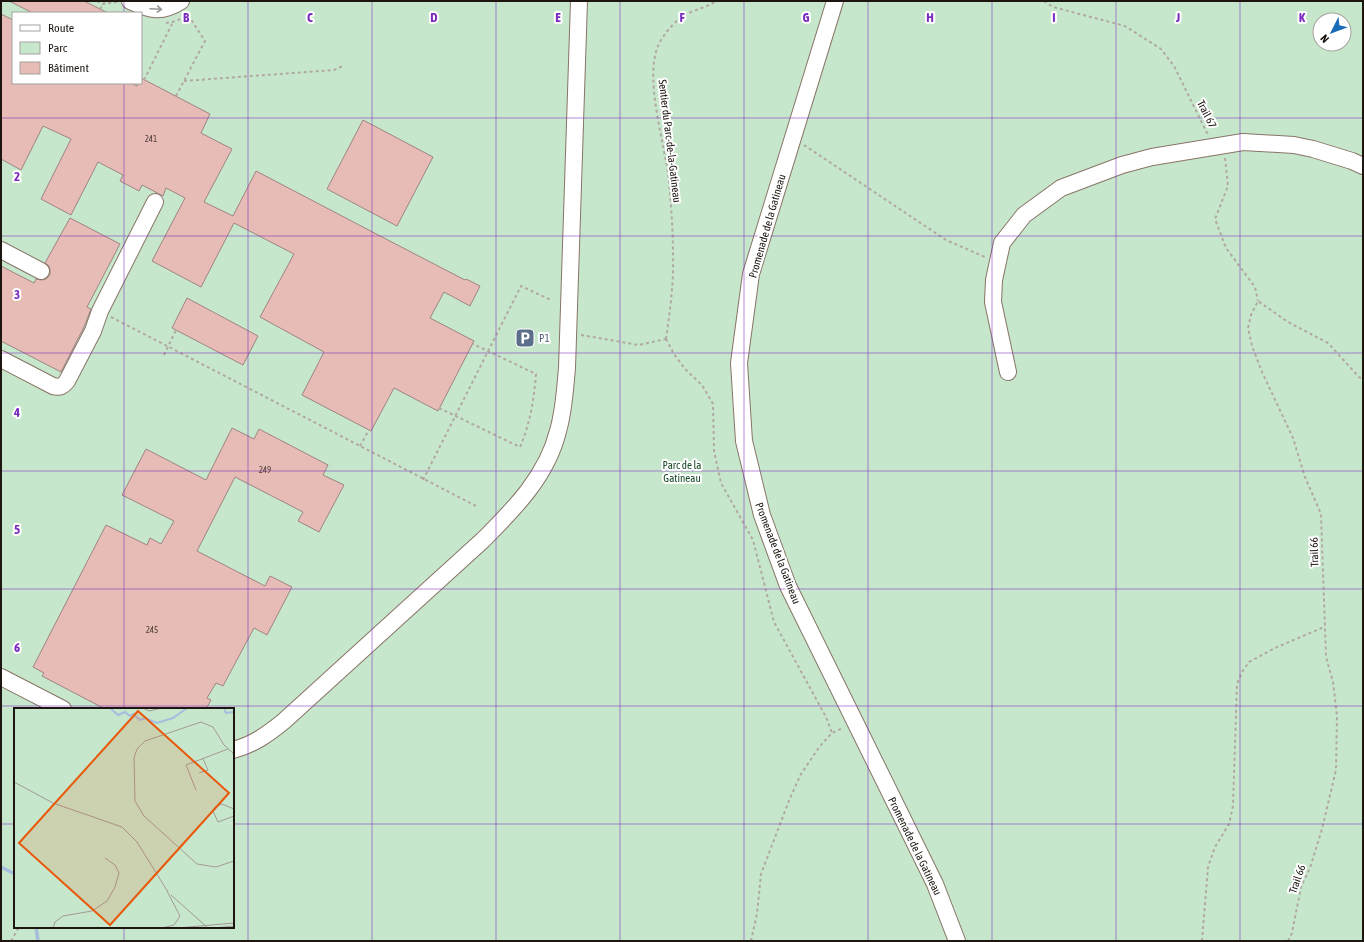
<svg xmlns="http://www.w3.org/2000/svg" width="1364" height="942" viewBox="0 0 1364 942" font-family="'Asap Condensed',sans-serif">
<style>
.green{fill:#c7e7cc;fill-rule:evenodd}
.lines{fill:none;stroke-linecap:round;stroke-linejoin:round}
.stream{stroke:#a6bddd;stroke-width:3.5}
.building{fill:#e7bbb6;stroke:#9e8482}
.minor-casing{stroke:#887467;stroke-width:18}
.path{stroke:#b1a8a3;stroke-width:2;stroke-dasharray:3 3;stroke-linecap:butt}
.minor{stroke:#fff;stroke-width:16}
.oneway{stroke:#999693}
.grid{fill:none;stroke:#7b2cbf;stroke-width:1;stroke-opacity:0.55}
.labels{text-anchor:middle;stroke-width:4;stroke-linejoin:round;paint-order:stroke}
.number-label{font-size:9px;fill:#503e3a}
.street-label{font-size:11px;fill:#1d1510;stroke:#fff}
.service-label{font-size:11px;fill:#4e5e75;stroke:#fff;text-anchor:start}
.park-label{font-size:11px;fill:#164824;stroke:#fff}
.inset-river{fill:none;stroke:#a6bddd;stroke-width:2}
.inset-road{fill:none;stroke:#a39a95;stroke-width:1}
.view{fill:#e8590c;fill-opacity:0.15;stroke:#e8590c;stroke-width:2}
.inset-edge{fill:none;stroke:#1d1510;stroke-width:2}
.grid-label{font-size:13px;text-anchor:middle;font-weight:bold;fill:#7b2cbf;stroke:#fff;stroke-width:4;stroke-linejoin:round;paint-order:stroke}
</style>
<rect width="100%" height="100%" fill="#fcf3ed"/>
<path class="green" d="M1,1H1363V941H1ZM13,13H141V83H13ZM1320,20H1344V44H1320ZM15,709H233V927H15Z"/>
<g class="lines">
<path class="stream" d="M1,867L15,874
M36,927L38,941"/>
</g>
<path class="building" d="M9,1H84L108,13H33Z
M1,14L13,20V83H131L137,86L139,83H141V78L210,114L201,133L232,149L204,202L233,216L256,171L384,238L465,280L466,279L480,286L470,306L444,292L430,318L474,341L438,411L394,388L371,431L302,395L324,352L260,317L294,254L234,223L201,287L152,261L185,198L166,188L163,196L142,185L139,191L120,181L123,175L98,162L71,215L41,199L71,139L43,126L21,170L1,159Z
M363,120L433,157L397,226L327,189Z
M70,218L120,244L87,307L91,309L84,327L61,372L1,341V266L34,283L36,279L42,280L46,279L50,275V270L49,266L45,263Z
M187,298L258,336L243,365L172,328Z
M232,428L254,439L259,429L328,465L323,475L344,485L319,532L298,521L303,512L235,477L197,551L265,586L270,576L292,587L267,635L254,628L223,686L216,683L207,698L211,700L206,709H105L42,676L44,673L33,667L106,525L147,545L150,538L161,544L174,521L122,495L146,449L206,480Z"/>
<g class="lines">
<defs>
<path id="minor" d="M130,1C150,10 161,14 181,1
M835,1L751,274L739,363L744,441L762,515L788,586L935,884L957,941
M1,250L41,271
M1,359L53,386C60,388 63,386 67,381L93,331L100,311L155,202
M1008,372L993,302L994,280L1002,243L1024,215L1061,188L1122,165L1152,157L1243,142L1294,145L1313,149L1352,161L1363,166
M1,677L63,709
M233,750C253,745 268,734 284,721L483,540C514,509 547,476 558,431C564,411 565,389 567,368L579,1"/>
</defs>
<use href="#minor" class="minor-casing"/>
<path class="path" d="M97,1L103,4L117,2
M1044,1L1053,7L1125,26L1161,49L1174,66L1208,135
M100,9L105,1
M166,23L177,21L185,15
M144,80L173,22
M184,81L334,70L343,66
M176,96L205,41L186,12
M804,145L946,240L985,257
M1225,158L1228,186L1215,219L1226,248L1255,287L1258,301
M111,317L478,507
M581,335L639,345L666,339
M666,339L674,354L685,369L702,385L713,404L714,451L721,483L753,540L774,622L826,717L832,733
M666,339C670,311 674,282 673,254C673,230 671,205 669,181C665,144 644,80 658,46C663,35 673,23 683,16C693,10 706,8 716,1
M164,355L176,330
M439,408L520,447C530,424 534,400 536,374L473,344
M360,446L369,430
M423,480L521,286L551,300
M11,941L19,927
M751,941L757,914L761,874L790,798L801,774L820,746L832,733L843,728
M1202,941L1208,867L1215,847L1229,824L1233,806L1237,684L1242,672L1249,662L1275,648L1324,627
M1288,941L1292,933L1301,887L1310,868L1322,829L1336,770L1337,716L1333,682L1326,657L1321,514L1305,477L1293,438L1262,372L1252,346L1248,328L1251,315L1258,301L1288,322L1328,343L1359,377L1363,379"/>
<use href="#minor" class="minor"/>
</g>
<defs><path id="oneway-shaft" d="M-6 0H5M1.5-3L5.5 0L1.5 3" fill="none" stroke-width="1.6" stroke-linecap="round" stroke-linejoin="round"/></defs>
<use class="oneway" href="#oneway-shaft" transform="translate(156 9) rotate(3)"/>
<path class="grid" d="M124,1V13M248,1V941M372,1V941M496,1V941M620,1V941M744,1V941M868,1V941M992,1V941M1116,1V941M1240,1V941M124,83V709M1,118H1363M1,236H1363M1,353H1363M1,471H1363M1,589H1363M1,706H1363M1,824H15M233,824H1363M124,927V941"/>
<defs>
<symbol id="parking-square" viewBox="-11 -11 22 22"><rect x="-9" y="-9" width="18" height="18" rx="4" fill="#5c6f8a" stroke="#fff"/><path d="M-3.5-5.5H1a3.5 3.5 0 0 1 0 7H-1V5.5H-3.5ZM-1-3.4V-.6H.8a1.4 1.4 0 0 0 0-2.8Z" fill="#fff"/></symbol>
</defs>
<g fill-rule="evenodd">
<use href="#parking-square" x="514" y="327" width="22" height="22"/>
</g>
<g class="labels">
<g class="number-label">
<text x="151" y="142">241</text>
<text x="265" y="473">249</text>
<text x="152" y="633">245</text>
</g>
<g class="street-label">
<text transform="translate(1207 114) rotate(63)" y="4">Trail 67</text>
<text transform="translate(670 141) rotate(83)" y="4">Sentier du Parc-de-la-Gatineau</text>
<text transform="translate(767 226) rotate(-74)" y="4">Promenade de la Gatineau</text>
<text transform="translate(1314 552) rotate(-92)" y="4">Trail 66</text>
<text transform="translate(778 553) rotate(69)" y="4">Promenade de la Gatineau</text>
<text transform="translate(915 846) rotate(64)" y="4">Promenade de la Gatineau</text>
<text transform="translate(1297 879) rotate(-71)" y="4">Trail 66</text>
</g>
<g class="service-label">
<text x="539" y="342">P1</text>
</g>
<g class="park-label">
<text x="682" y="469">Parc de la<tspan x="682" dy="13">Gatineau</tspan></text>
</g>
</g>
<g transform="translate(14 708)">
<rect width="220" height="220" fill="#fcf3ed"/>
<path d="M0,0H220V220H0Z" fill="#c7e7cc"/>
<path class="inset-river" d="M96,0L104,7L111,4L116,8L119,6L126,12L131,10L143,15L159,10L173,0M210,0L212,5L220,4"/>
<path class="inset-road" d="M129,0L135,3L148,0M220,46L210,37L199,19L187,14L131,33L123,41L120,50L121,93L130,108L183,156L202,159L220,153M185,65L194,62L189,51M0,74L39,95L108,119L123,134L154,184M182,82L172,57L214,41M220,101L208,96L201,99L199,103L204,114L220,108M157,187L194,220M39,220L41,214L49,208L78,203L93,193L101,179L105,165L101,157L91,150M148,220L160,217L166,208L153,183M163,220L220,215M200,220L220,218"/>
<path class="view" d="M124,3L215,85L96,217L5,135Z"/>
<rect width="220" height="220" class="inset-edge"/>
</g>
<g class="grid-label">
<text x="186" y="22">B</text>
<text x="310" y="22">C</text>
<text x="434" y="22">D</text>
<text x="558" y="22">E</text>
<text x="682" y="22">F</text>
<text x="806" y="22">G</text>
<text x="930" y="22">H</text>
<text x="1054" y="22">I</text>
<text x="1178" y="22">J</text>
<text x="1302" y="22">K</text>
<text x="17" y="181">2</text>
<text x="17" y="299">3</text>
<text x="17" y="417">4</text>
<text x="17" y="534">5</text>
<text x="17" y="652">6</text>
</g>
<rect width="1364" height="942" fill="none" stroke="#1d1510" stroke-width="4"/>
<rect x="12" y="12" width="130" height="72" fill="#ffffff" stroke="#a5a19f"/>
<rect x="20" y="25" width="20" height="6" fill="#ffffff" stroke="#a5a19f"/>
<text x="48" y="32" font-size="12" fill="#1d1510">Route</text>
<rect x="20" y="42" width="20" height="12" fill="#c7e7cc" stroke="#a5a19f"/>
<text x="48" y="52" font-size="12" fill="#1d1510">Parc</text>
<rect x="20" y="62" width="20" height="12" fill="#e7bbb6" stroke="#a5a19f"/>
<text x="48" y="72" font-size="12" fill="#1d1510">Bâtiment</text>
<g transform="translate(1332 32) rotate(228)"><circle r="19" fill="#ffffff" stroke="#a5a19f"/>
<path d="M0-3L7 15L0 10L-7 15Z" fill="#1a6ab8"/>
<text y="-6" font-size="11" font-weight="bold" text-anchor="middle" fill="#1d1510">N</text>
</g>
</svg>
